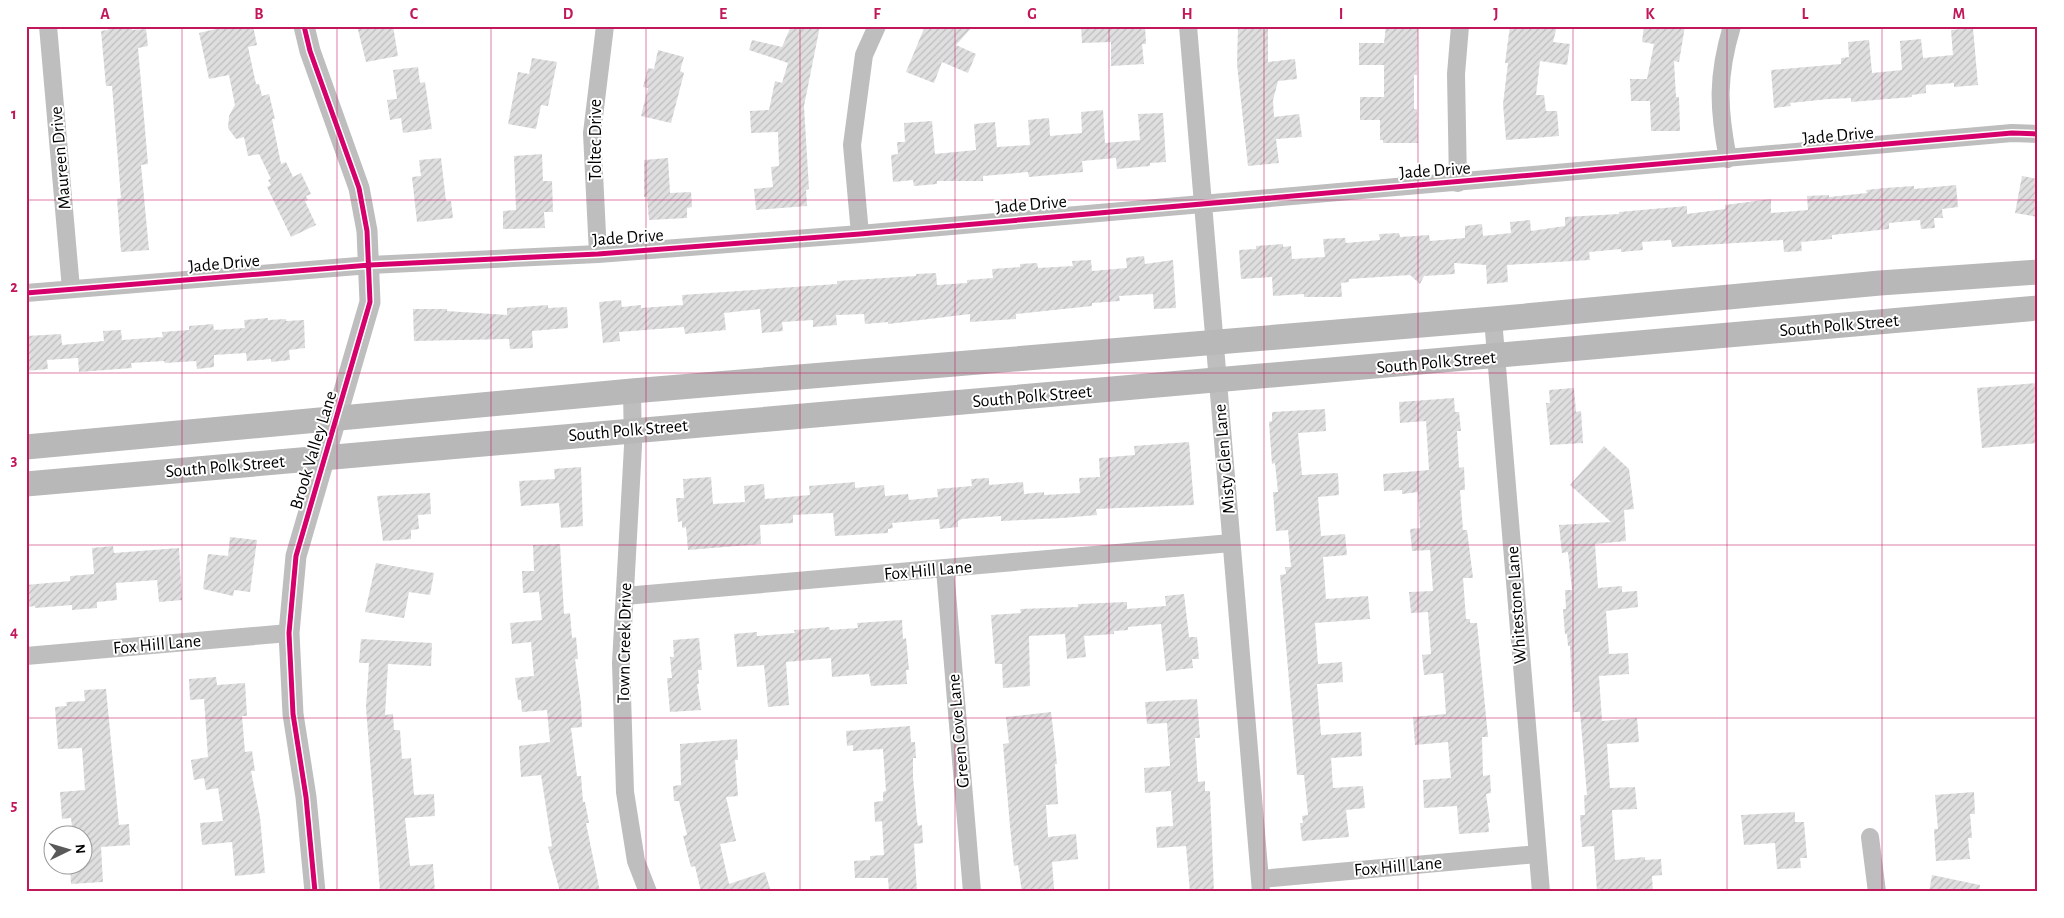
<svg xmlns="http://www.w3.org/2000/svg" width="2064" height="918" viewBox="0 0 2064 918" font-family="'Alegreya Sans',sans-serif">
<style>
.building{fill:url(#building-hatch)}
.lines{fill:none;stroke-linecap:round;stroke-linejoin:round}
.minor{stroke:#bebebe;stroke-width:18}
.tertiary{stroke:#bebebe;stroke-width:21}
.secondary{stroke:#b8b8b8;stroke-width:25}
.cycleway-casing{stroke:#fff;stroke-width:8}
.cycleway{stroke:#d6006c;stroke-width:5}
.grid{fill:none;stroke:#c2185b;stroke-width:1;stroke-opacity:0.55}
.labels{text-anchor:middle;stroke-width:4;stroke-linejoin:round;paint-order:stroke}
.street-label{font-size:18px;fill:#000;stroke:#fff}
.neatline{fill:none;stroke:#c2185b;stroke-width:2}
.grid-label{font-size:16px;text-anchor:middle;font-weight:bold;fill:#c2185b}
</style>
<defs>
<pattern id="building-hatch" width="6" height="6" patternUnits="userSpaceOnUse" patternTransform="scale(1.25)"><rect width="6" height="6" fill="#dfdfdf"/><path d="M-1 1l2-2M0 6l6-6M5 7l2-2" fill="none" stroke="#bebebe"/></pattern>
</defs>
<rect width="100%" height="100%" fill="#fff"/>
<path class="building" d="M108,26H131L132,30L146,29L148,46L138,48L148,164L141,165L149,250L121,252L117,199L121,198L112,86H106L101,31L108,30Z
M215,26H253L257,45L248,47L256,84H259L262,96L269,94L275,119H272L281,164L286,162L293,177L301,173L311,194L306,196L308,200L305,201L316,225L291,237L267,187L271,185L268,180L271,179L259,154L248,156L244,137L236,139L228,128L229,116L235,105L229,75L209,79L199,33L216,29Z
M357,26H393L398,56L366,62Z
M791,26H820L804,106L809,189L806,190L807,206L756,210L754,189L773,187L771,167L779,166L778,132L751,133L750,111L769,110L775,81L782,83L788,63L749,50L752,40L782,47Z
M925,26H973L956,45L976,54L968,73L942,62L934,83L906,72Z
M1081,26H1145L1146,44H1142L1144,64L1111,66V42L1082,43Z
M1238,26H1268V62L1295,59L1297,79L1278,81L1273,100L1274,117L1299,114L1302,137L1276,139L1279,163L1248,166L1237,64Z
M1386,26H1418L1417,75H1414V109H1417L1418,143H1383V140H1380V120H1360V97H1384V65H1359V43H1384Z
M1510,26H1557L1553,42L1570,44L1567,65L1540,61L1536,95H1544L1546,111H1557L1559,136L1506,140L1503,104L1508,63H1505Z
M1644,26H1685L1679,62L1674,61L1676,97H1679L1680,131H1651L1650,101H1631L1630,79H1647L1654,44L1642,42Z
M1973,28L1978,85L1954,87V83L1926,85V93L1912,95V97L1851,102V98L1829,99L1790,103L1791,106L1774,108L1771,70L1841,64V58L1849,57L1848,42L1869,40L1872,73L1902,70L1900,41L1921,39L1923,58L1953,55L1951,30Z
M658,50L684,57L680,71L684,73L671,123L641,116L648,88L643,87L648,68L654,69Z
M532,58L557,62L548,106L541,105L536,129L508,124L518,72L529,74Z
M418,67L420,83L425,82L432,129L403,133L401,118L390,120L387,100L397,99L393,70Z
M1103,110L1105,143L1140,140L1138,114L1163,113L1166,162L1150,163V166L1117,169L1116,158L1082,161L1083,172L1029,177L1028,172L983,176V181H937V184L914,186L913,180L893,182L891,155L898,154L897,142H905L904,123L932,121L935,154L976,150L974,124L995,122L997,147L1030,145L1028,120L1049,118L1050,136L1082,133L1081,112Z
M542,154L543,181H552L553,212H544L545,228L503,229V211L516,210L514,156Z
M441,158L446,201H451L453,218L417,222L412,177L421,176L419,160Z
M668,158L670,193L691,192L692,207L687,208V218L649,220L647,197H644V160Z
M2022,176L2038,179V217L2015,213Z
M1956,185L1958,207L1942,209L1943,218H1934L1935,228L1921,229L1920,220L1889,223V229L1832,235V239L1801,242L1802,251L1784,252L1783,240L1672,247L1671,240L1642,242L1643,250L1621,252V249L1589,252L1590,260L1507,265L1508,282L1487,284L1486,265L1454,263L1455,274L1424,276L1420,284L1410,275L1349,279V282L1341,283L1342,297H1304V294L1273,296L1272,277L1241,279L1239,250L1256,249V246L1283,244V247L1291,246L1292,259L1325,257L1323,239L1345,238L1346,243L1380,240L1379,234L1399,233L1400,237L1429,235L1430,241L1465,238V226L1482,224L1483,236L1511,233L1510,222L1530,220L1531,231L1565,226V217L1619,214V212L1687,206V214L1725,209V205L1771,199V213L1808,210L1807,196L1829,195V197L1867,193L1866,190L1885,188L1914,186V189Z
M1144,256L1145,264L1173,260L1176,308L1154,309L1153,294L1119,296L1120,301L1092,303V306L1016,314V319L970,322V314L888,324V322L865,324L864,314L836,315L837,325L813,327V320L782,322L783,331L762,333L760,309L724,313L726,330L685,334L684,327L619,332L620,341L603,343L599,302L621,300L622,307L641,305V308L683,305L682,295L837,284V281L916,276V274L936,273L937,285L967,283V280L993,278L992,269L1020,267V264L1037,263L1038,268L1073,266L1072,261L1091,260L1092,271L1127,268L1126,258Z
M548,305V308L567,307L568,328L532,331L533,348L510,349L509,339L414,341L413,309H447V311L507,315V308Z
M268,318V320L286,319V321L304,320L305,348L289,350L290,360L271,362V359L247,361L246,353L214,355V367L197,369L196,361L165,363L164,361L131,363L132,368L79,372L78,358L47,360L48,369L26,371V336L61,334L62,345L104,341L103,331L121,330L122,340L163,337L162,332L189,330V326L213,324L214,330L245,328L244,320Z
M2038,383V443L1982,448L1977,388Z
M1574,388L1576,412L1581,411L1583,443L1550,445L1546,403H1550L1549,390Z
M1454,398L1455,412H1459L1461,431H1457L1459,468L1464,467L1465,490H1460L1463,530H1467L1473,578H1463L1466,619H1470V623H1477L1488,737H1482L1483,776L1490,775L1491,793L1486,794L1490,823H1488L1489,832L1459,834L1457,806L1424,808L1423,780L1451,778L1448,742L1415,745L1413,717L1446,714L1443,673L1424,675L1422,655L1431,654L1428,612L1411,613L1409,592L1433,591L1430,550L1412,551L1410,529L1420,528L1418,492L1402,494V490L1384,491L1383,474L1429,470L1426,421L1400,423L1399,402Z
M1325,409L1326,431L1298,433L1302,475L1338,473L1339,495L1318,497L1321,536L1345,534L1347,555L1323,557L1326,599L1368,596L1370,619L1315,623L1318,664L1342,662L1343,682L1317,684L1321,735L1361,732L1362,756L1331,758L1333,788L1363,786L1365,808L1346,810L1349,837L1302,841L1300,823H1303L1302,816L1308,815L1304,775H1297L1280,575L1286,574L1285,567H1291L1288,530L1276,531L1273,492H1278L1275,463L1272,464L1269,422L1272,421V412Z
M1189,442L1194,505L1096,509L1097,515L1062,518L1001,521V516L962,519L958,521V527L940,529L939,519L892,523L893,528L888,529V533L835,536L833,513L793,515V523L760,525L761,544L688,550L686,527L682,528V521L678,522L676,498H684L683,479L711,477L713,504L745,502L744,486L764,484L765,499L810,495L809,486L855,482V488L884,485L885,496L908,494L909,500L938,497L937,489L972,486L971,479L989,478V485L1023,482L1024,494L1044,492V495L1080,493L1079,478L1100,477L1099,458L1135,455L1134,446Z
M1604,446L1629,469L1634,509L1624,510L1626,541L1595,544L1598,588L1622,586V592L1637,591L1638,607L1606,611L1609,654L1628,653L1629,674L1599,676L1602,721L1637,718L1639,742L1607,744L1610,788L1635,787L1637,809L1612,810L1615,860L1645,857V860L1661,859L1662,875L1652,876L1653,892H1597L1594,846L1582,847L1580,815H1585L1584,795H1587L1580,712H1573L1570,646H1568L1567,634H1565L1563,609H1566L1565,590H1572L1568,552L1562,553L1559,525L1611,522L1570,485Z
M581,467L583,526L561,528L559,503L521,506L519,481L555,479L554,469Z
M430,493L431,514L418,515L419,529L411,530V539L383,541L377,496Z
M230,537L257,540L250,592L234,590L233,596L203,589L208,554L228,556Z
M560,544L564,614L570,613L572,638L576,637L578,659H575L581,703L582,727L571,728L577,776H581L583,802H585L589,823H586L600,892H560L548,847L552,846L541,775L521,777L519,746L550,742L547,710L522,712L521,700H518L515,678L534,676L531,642L512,644L510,623L542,620L539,592L523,593L522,571H534L533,545Z
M113,546L114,553L179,548L182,600L159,602L157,580L116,583L117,600L97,602V608L72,610V605L35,608V606L26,607V585L70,581V576L94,574L92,548Z
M376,563L434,573L430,595L409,592L404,618L365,612Z
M1184,594L1189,637H1197L1199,659H1192L1193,668L1166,671L1161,624L1128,627V630L1114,631V634L1084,636L1086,657L1067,659L1065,634L1029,636L1030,686L1003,688L1002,664H995L991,615L1021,613L1020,609L1078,607V604L1127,602V609L1166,606L1165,596Z
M902,620L903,639L906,638L909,670H906L907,684L871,686L869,674L832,677L831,658L786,662L789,705L768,707L764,665L737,667L734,634L757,632V636L795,633L794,630L829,627L830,630L858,628L857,623Z
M699,638L702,670H698L699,684H697L701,710L670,712L667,678H672L670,657H674L673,640Z
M361,639L432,643L431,666L388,664L385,715L393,714L394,730H400L402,759L411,758L414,795L434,794L435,816L405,818L410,866L433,864L435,892H380L366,707L369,663H359Z
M216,677L217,685L245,683L247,716H242L245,752L252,751L255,771H251L260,817L265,873L235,876L232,842L202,845L200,823L223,821L218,788L206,790L204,778L194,780L191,760L208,757L204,699L190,700L189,679Z
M106,689L119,825L129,824L130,845L101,847L103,882L71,884L70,866H82V836H73L71,818L62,819L60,792L85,790L82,748L58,749L55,707L67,706L66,702L85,701L84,690Z
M1197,699L1200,738H1195L1198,782L1205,781V791H1210L1214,892H1190L1186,846L1157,848L1156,827L1173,826L1171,791L1145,793L1144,768L1170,766L1167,723L1147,724L1145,702Z
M1051,712L1057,764H1055L1058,804L1046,805L1048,837L1076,834L1078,859L1052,862L1054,889L1022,892L1018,865L1014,866L1010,826L1003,744L1009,743L1006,717Z
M910,726L911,742H915L916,758H913V777L917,821L918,826L922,825L923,843L914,844L917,892H889L888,878H855L854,861L870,860V856L884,855L882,821L875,822L874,802L883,801V792L886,791L883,749L853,751V745L847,746L846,731Z
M737,739L738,760H735L738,796L726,797L736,841L720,844L729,884L765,872L771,892H701L695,866L691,867L683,836L687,835L679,801H674L673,786L681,785L680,744Z
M1974,792L1975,814H1970L1972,838H1968L1970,859L1936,861L1934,829H1938L1935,795Z
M1795,812V822H1804L1807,858H1800L1801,868L1777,869L1775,843L1744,845L1741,815Z
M1932,875L1980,885L1979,892H1929Z"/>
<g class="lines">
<path class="minor" d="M48,26L71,289
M1188,26L1261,892
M1728,159C1718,108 1717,76 1732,26
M1458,183L1456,74L1460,26
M860,234L852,145L864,55L877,26
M598,254L592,133L605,26
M26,293L370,265L598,254L860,234L2012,133L2038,134
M1493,319L1541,892
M632,391L633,446L621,663L625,792L636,861L648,892
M945,569L972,892
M625,596L1231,543
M26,656L289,633
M1870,837L1877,892
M1260,879L1537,854"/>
<path class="tertiary" d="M304,26L310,51L359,188L367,231L370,302L296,556L289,633L293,714L306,797L315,892"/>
<path class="secondary" d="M26,447L632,391L1493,319L1880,283L2038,272
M26,484L2038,308"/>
<defs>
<path id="cycleway" d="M304,26L310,51L359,188L367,231L370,302L296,556L289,633L293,714L306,797L315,892
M26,293L370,265L598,254L860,234L2012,133L2038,134"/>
</defs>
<use href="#cycleway" class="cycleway-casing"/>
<use href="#cycleway" class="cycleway"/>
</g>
<path class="grid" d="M182,26V892M337,26V892M491,26V892M646,26V892M800,26V892M955,26V892M1109,26V892M1264,26V892M1418,26V892M1573,26V892M1727,26V892M1882,26V892M26,200H2038M26,373H2038M26,545H2038M26,718H2038"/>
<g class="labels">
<g class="street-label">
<text transform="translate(1838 135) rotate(-5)" y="6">Jade Drive</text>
<text transform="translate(595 140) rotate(-90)" y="6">Toltec Drive</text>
<text transform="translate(60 158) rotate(-95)" y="6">Maureen Drive</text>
<text transform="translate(1435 170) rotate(-4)" y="6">Jade Drive</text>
<text transform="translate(1031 204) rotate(-5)" y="6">Jade Drive</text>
<text transform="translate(628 237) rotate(-4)" y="6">Jade Drive</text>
<text transform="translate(224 263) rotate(-5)" y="6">Jade Drive</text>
<text transform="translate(1839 325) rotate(-5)" y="6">South Polk Street</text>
<text transform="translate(1436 362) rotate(-5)" y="6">South Polk Street</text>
<text transform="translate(1032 396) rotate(-5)" y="6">South Polk Street</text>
<text transform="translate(628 430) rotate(-5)" y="6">South Polk Street</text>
<text transform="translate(313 450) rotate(-73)" y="6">Brook Valley Lane</text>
<text transform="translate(1224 459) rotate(-95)" y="6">Misty Glen Lane</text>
<text transform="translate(225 466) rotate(-5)" y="6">South Polk Street</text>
<text transform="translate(928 570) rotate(-5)" y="6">Fox Hill Lane</text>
<text transform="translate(1516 605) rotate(-94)" y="6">Whitestone Lane</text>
<text transform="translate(624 643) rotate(-89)" y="6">Town Creek Drive</text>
<text transform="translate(157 644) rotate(-5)" y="6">Fox Hill Lane</text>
<text transform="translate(958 731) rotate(-95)" y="6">Green Cove Lane</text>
<text transform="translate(1398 866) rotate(-5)" y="6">Fox Hill Lane</text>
</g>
</g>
<rect width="2064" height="918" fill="none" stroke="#ffffff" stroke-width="55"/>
<g transform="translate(68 850) rotate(85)"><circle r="24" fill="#ffffff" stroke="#999999"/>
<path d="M0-4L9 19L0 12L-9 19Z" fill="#595959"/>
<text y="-8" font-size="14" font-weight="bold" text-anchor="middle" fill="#000000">N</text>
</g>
<rect x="28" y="28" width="2008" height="862" class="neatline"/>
<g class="grid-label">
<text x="105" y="19">A</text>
<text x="259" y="19">B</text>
<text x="414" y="19">C</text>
<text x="568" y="19">D</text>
<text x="723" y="19">E</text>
<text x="877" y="19">F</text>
<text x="1032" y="19">G</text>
<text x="1187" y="19">H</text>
<text x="1341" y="19">I</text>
<text x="1496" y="19">J</text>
<text x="1650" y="19">K</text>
<text x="1805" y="19">L</text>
<text x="1959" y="19">M</text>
<text x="14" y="119">1</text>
<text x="14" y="292">2</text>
<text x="14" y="465">3</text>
<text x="14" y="637">4</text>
<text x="14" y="810">5</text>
</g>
</svg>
